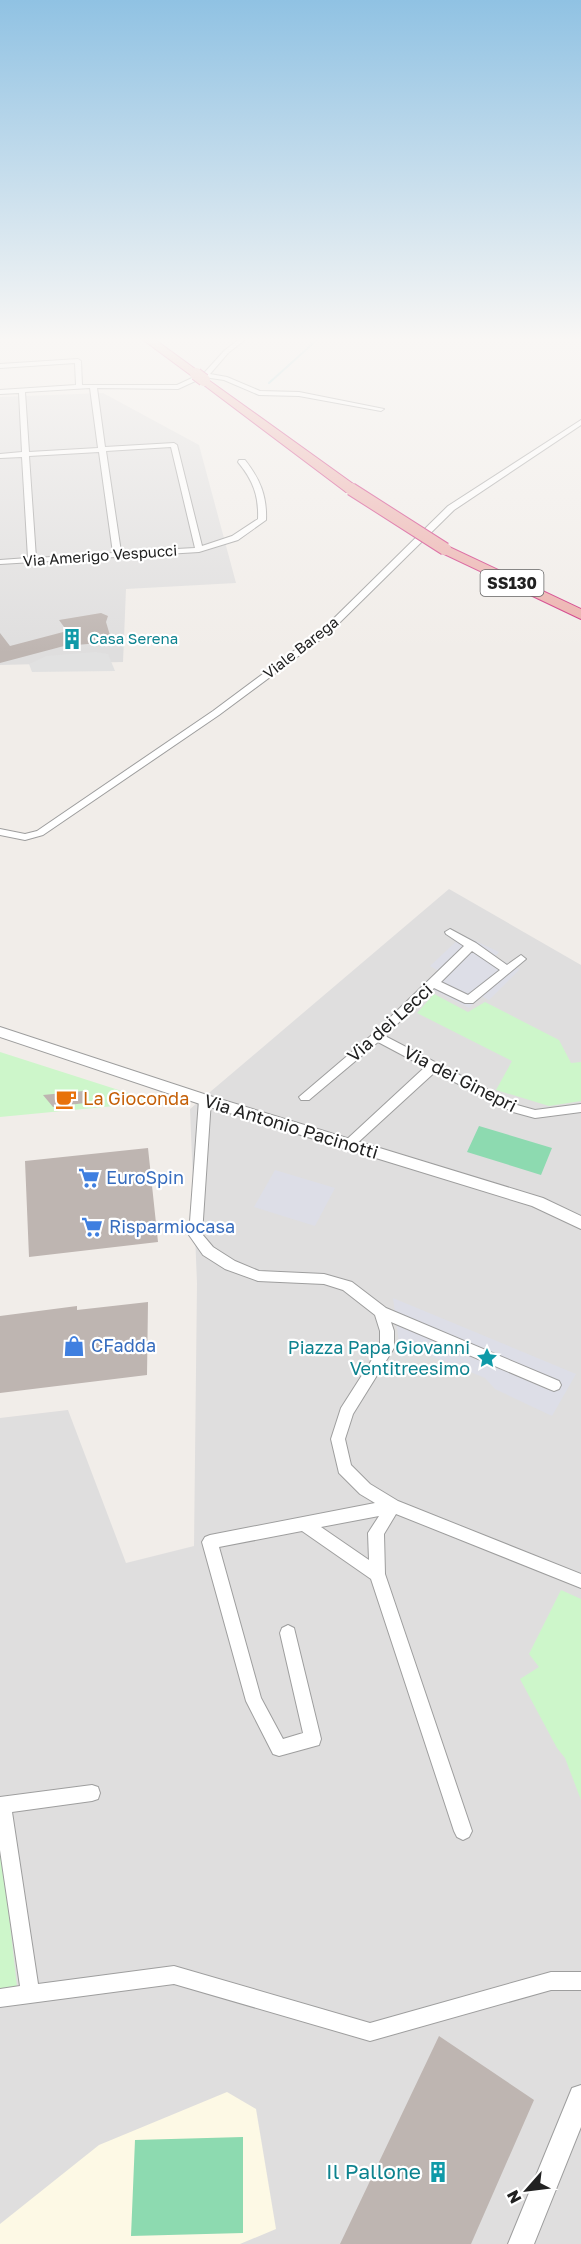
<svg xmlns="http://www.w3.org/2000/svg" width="581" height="2244" viewBox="0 0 581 2244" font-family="'Golos Text',sans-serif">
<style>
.residential{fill:#dfdede}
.education{fill:#fdf9e5}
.park{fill:#cdf6ca}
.pitch{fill:#8ddab0}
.parking{fill:#e1e1e1}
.plaza{fill:#dddee7}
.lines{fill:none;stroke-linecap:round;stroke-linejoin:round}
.stream{stroke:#acd8db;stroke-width:2}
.building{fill:#beb5b1}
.minor-casing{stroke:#9e9e9e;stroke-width:2}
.tertiary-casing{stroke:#9e9e9e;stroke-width:2}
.trunk-casing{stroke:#d03582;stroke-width:2}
.minor{fill:#fff;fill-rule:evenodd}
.tertiary{fill:#fff;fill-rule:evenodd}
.trunk{fill:#ecafac;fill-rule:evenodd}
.trunk-bridge-casing{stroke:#d03582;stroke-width:14;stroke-linecap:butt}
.trunk-bridge{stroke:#ecafac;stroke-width:12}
.labels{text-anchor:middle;stroke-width:4.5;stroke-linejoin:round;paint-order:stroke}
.far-street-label{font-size:15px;fill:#212121;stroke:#fff}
.far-culture-label{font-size:15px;fill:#0d838f;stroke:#fff;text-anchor:start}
.shield{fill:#fff;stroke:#646464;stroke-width:1.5}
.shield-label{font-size:16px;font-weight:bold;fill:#212121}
.street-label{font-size:18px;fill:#212121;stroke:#fff}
.food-label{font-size:18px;fill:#c56008;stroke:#fff;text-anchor:start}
.shop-label{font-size:18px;fill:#366cbe;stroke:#fff;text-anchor:start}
.culture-label{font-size:18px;fill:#0d838f;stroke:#fff;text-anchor:end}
.near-culture-label{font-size:21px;fill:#0d838f;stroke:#fff;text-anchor:end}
</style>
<rect width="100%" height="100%" fill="#f1ede9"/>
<path class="residential" d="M103,393L199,445L236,583L126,589L123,662L0,665V397Z
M449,889L581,965V2244H0V1418L68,1410L126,1563L194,1546L197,1283L190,1109Z"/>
<path class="education" d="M227,2092L256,2109L276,2229L240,2244H0V2224L99,2145Z"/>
<path class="park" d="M434,994L468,1012L485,1002L559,1040L571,1063L581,1062V1101L549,1106L496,1090L512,1061L417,1013Z
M0,1052L156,1102L0,1117Z
M561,1590L581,1599V1800L565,1758L557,1748L520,1679L539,1667L529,1654Z
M0,1834L17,1987L0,1989Z"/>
<path class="pitch" d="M479,1126L552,1148L541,1175L467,1152Z
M243,2137V2233L131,2236L135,2140Z"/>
<path class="parking" d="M95,652L108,654L115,671L32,672L29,664L46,656Z"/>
<path class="plaza" d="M463,935L499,952L494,957L520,969L489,1000L481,996L469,1008L424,985L439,971L430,966Z
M275,1170L335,1188L315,1226L254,1207Z
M393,1298L576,1374L552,1416L495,1389L485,1378L399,1343Z"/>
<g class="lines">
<path class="stream" d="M269,383L318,339"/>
</g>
<path class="building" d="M101,613L108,616L106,622L112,642L64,646L0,663V633L10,646L67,631L59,620Z
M83,1091L85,1103L53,1107L43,1095Z
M148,1148L158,1242L29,1257L25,1161Z
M148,1302L147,1375L0,1393V1316L77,1306V1310Z
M439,2036L534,2100L471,2244H340Z"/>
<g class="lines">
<defs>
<path id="minor" d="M239,339H246L228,353L210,374L227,377L260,391L299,392L384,409L381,411L299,396L259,395L224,380L204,377L178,389L97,388L105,447L174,443L177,445L202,546L232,536L258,519C259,496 253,480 238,462L239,460H245C260,479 267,496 266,520L238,540L199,552L0,564V560L28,558L22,457L0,458V454L22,452L19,393L0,394V390L76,385L75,363L0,368V364L78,359L81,361L82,385H177L205,372L224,351ZM90,388L98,448L29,452L25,392ZM171,447L195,548L121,552L106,451ZM99,452L113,553L36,558L29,456Z
M581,420V425L454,510L328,634L219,715L43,835L25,840L0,835V829L25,834L37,831L213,711L322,630L448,506Z
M450,929L476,943L507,965L521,955L526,959L473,1003H465L434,988L385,1036L517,1105L535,1110L581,1104V1112L535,1118L513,1112L435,1072L353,1147H345L343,1144L345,1141L425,1067L378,1042L309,1100H301L299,1097L373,1034L464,946L446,934L445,932ZM472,951L500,970L468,995L441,982Z
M205,1096L211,1100L202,1234L213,1247L235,1261L259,1271L324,1274L352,1282L386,1308L559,1381L561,1385L559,1389L554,1391L549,1389L391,1322L394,1331V1348L353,1414L345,1439L351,1465L370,1484L398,1501L581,1574V1588L396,1514L384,1534L385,1574L472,1831L469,1837L463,1840L457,1837L454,1831L371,1579L302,1531L219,1547L261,1698L283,1739L303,1733L280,1633L282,1628L288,1625L294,1628L321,1739L319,1745L279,1756L273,1754L246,1701L202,1542L205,1537L210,1535L375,1503L360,1494L339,1473L331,1439L341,1408L380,1347V1331L375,1315L343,1290L324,1284L258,1281L225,1269L203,1255L189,1235L199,1100ZM379,1516L368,1533L369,1560L321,1527Z
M92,1785L98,1787L100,1793L98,1799L92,1801L12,1812L38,1984L174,1966L370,2023L551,1972H581V1990H551L370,2041L174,1984L0,2007V1989L20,1986L0,1850V1797Z"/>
<path id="tertiary" d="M0,1027L210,1096L543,1198L581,1216V1229L532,1206L200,1104L0,1037Z
M581,2085V2127L534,2244H508L572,2088Z"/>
<path id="trunk" d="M142,339H154L202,374L196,377L192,376Z
M204,377L356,486L357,489L356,492H346L200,382V378Z
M445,545L581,609V619L440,552L438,549L440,546Z"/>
</defs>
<use href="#minor" class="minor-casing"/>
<use href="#tertiary" class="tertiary-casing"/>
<use href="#trunk" class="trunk-casing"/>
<use href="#minor" class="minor"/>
<use href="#tertiary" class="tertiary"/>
<use href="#trunk" class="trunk"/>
<defs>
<path id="trunk-bridge" d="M196,374L204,380
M351,489L445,549"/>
</defs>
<use href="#trunk-bridge" class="trunk-bridge-casing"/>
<use href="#trunk-bridge" class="trunk-bridge"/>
</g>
<linearGradient id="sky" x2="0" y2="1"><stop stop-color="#90c2e3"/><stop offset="0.52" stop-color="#f9f7f5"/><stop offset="1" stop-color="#f9f7f5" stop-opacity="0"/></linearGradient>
<rect width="581" height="653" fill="url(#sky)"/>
<defs>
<symbol id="building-bare" viewBox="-9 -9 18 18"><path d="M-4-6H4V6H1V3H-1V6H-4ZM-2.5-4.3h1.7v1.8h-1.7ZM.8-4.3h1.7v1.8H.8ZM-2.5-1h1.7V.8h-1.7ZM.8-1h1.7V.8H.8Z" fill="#0f9aa8" stroke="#fff" stroke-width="2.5" paint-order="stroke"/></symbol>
<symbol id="cafe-bare" viewBox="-9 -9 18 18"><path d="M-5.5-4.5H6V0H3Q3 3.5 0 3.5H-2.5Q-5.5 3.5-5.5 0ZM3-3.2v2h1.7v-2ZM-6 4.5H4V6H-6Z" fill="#e8710a" stroke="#fff" stroke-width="2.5" paint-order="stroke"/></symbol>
<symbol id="supermarket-bare" viewBox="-9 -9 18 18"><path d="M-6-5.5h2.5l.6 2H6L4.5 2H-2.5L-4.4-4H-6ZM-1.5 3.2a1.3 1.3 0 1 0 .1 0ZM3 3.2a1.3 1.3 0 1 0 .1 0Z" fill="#3f7fe0" stroke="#fff" stroke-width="2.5" paint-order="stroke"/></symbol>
<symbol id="shop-bare" viewBox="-9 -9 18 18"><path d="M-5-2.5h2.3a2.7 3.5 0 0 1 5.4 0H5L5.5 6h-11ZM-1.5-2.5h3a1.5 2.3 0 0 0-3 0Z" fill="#3f7fe0" stroke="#fff" stroke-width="2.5" paint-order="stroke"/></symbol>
<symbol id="sight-bare" viewBox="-9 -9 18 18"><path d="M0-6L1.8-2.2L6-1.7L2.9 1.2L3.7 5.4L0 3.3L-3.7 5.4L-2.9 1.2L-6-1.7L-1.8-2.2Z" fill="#0f9aa8" stroke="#fff" stroke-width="2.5" paint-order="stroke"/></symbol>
</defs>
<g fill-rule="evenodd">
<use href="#building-bare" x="57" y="624" width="30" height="30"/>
<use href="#cafe-bare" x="51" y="1084" width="30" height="30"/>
<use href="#supermarket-bare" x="74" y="1163" width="30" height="30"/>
<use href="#supermarket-bare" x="77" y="1212" width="30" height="30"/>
<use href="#shop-bare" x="59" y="1331" width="30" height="30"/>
<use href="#sight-bare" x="472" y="1343" width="30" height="30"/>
<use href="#building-bare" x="423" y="2157" width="30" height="30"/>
</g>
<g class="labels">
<g class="far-street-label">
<text transform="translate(100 556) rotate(-4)" y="5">Via Amerigo Vespucci</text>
<text transform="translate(301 648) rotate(-38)" y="5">Viale Barega</text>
</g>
<g class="far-culture-label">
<text x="89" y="644">Casa Serena</text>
</g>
<rect class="shield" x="480.5" y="570" width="63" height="26" rx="4.5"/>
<g class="shield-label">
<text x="512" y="589">SS130</text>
</g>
<g class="street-label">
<text transform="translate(390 1023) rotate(-42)" y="6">Via dei Lecci</text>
<text transform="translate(460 1079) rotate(27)" y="6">Via dei Ginepri</text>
<text transform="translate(291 1127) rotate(17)" y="6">Via Antonio Pacinotti</text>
</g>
<g class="food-label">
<text x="83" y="1105">La Gioconda</text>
</g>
<g class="shop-label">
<text x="106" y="1184">EuroSpin</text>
<text x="109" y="1233">Risparmiocasa</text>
<text x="91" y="1352">CFadda</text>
</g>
<g class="culture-label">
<text x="470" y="1354">Piazza Papa Giovanni<tspan x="470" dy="21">Ventitreesimo</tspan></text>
</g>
<g class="near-culture-label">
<text x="421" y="2179">Il Pallone</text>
</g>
</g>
<g transform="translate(527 2190) rotate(242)" stroke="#ffffff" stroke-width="4.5" paint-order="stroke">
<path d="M0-4.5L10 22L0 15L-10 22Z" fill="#212121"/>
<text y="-9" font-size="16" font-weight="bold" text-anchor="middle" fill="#212121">N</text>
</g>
</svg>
